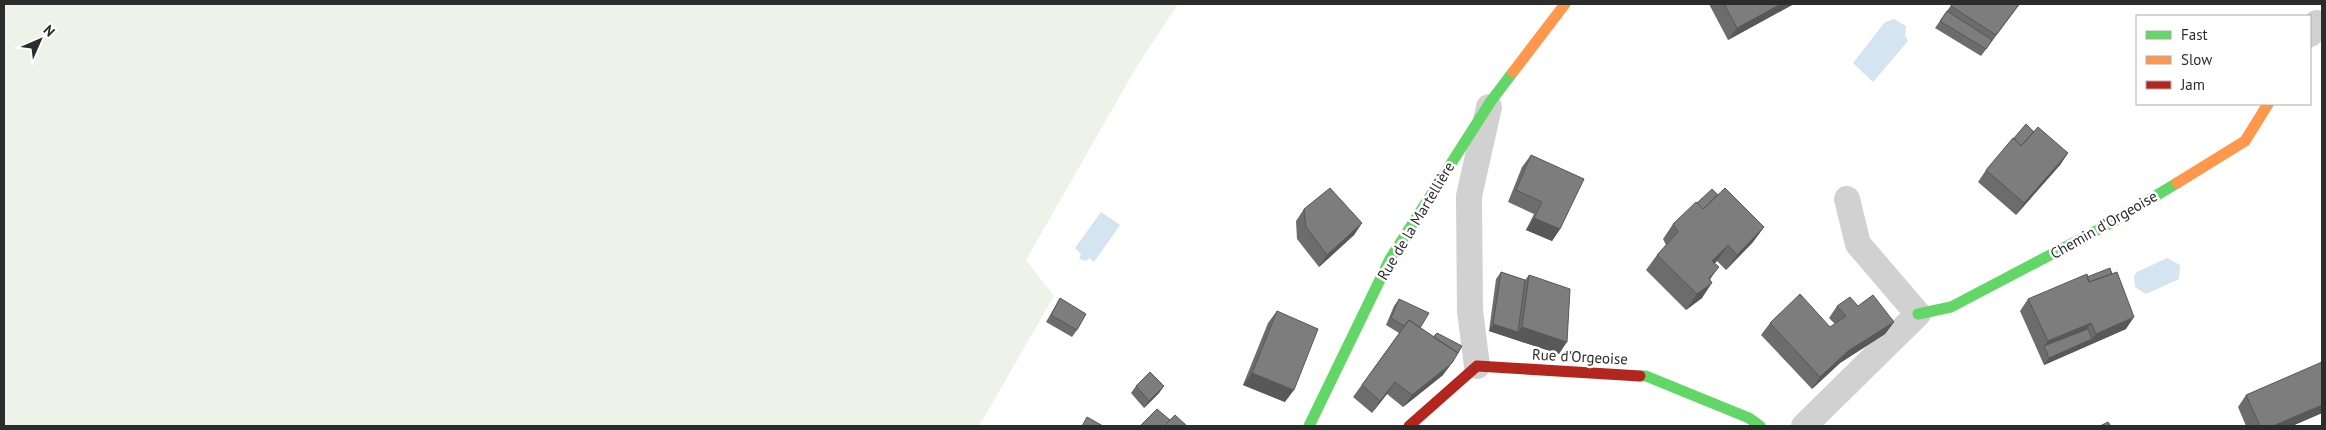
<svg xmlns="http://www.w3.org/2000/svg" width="2326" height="430" viewBox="0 0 2326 430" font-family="'PT Sans',sans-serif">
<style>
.green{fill:#eef3ea}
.water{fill:#d5e4f1}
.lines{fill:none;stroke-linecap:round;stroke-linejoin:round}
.street{stroke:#d1d1d1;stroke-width:26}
.fast{stroke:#63d668;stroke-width:11}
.slow{stroke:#ff974d;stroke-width:11}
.jam{stroke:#b3261e;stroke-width:11}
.wall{fill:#6c6c6c}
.shaded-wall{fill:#585858}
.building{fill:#7d7d7d;stroke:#585858}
.labels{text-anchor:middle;stroke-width:5;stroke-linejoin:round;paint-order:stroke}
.street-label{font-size:15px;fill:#2c2c2c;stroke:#fff}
</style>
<rect width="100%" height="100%" fill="#fff"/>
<path class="green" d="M4,4H1178L1137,66L1026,260L1054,296L979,426H4Z"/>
<path class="water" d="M1894,19L1906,26L1905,36L1908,41L1873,82L1853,63L1885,22Z
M1101,212L1120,225L1094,262L1089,258L1086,261L1079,259L1081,254L1075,248Z
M2167,258L2180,265L2179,279L2146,294L2135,287L2134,276L2137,272Z"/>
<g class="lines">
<path class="street" d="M2310,34L2317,23
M1477,366L1470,311L1469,196L1489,107
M1804,426L1918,314L1858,244L1847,199"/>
<path class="fast" d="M1918,314L1951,307L2109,224L2177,183
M1640,376H1646L1749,418L1760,426
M1309,426L1390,259L1491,101L1513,72"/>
<path class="slow" d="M1513,72L1565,4
M2177,183L2245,141L2268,104"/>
<path class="jam" d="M1409,426L1477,366L1640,376"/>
</g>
<path class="wall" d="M1709,4H1793L1792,5L1728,40Z
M1952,4H2020L1981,56L1935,28Z
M2034,132L2068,153L2060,165L2016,215L1978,182L1986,170Z
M1531,155L1560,229L1552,241L1526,230L1534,214L1508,202L1522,167Z
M1718,195L1764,227L1753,242L1726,270L1717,261L1715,263L1710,279L1702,298L1686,310L1646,270L1657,255L1666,245L1663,239L1673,224L1697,203Z
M1304,209L1362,223L1354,235L1319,267L1297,239L1296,221Z
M1501,272L1525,280L1529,275L1559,354L1489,331L1496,279Z
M2087,277L2126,329L2044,365L2020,311L2028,299Z
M1060,298L1077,330L1072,337L1046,322Z
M1399,299L1420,328L1443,375L1403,407L1387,394L1372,413L1353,397L1399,333L1386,325L1394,306Z
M1837,306H1858L1894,322L1885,334L1840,363L1812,389L1761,335L1770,323L1830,327L1835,324L1829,318Z
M1277,311L1285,402L1243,385L1268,323Z
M1136,386H1164L1159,393L1144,408L1131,393Z
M2246,395L2322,413L2292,426H2246L2238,407Z"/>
<path class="shaded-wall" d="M1781,4H1793L1792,5L1728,40L1737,28Z
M2068,153L2060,165L2016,215L2024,203Z
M1534,218L1560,229L1552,241L1526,230Z
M1362,223L1354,235L1319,267L1327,255Z
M1764,227L1753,242L1726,270L1737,255Z
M1728,245L1717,261L1702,277L1712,261Z
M1719,267L1708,282L1709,278Z
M1712,283L1702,298L1686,310L1697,294Z
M2134,317L2126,329L2044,365L2049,358L2092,339L2096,334Z
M1894,322L1885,334L1840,363L1812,389L1820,377L1848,351Z
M2091,323L2083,335L2044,346L2048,341Z
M1493,324L1518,332L1522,327L1567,342L1559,354L1489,331Z
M1452,363L1443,375L1403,407L1412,395Z
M1252,373L1294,390L1285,402L1243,385Z
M1395,382L1387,394L1372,413L1380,401Z
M1164,386L1159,393L1144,408L1149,401Z
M2322,405V413L2292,426H2273Z"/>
<path class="building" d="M1724,4H1781L1737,28Z
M1952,4H2019L1996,35L1951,6Z
M1947,11L1992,40L1986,49L1940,21Z
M2026,124L2034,132L2021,146L2014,138Z
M2038,127L2068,153L2024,203L1986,170L2013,138L2021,146Z
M1531,155L1584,179L1560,229L1534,218L1542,202L1516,190Z
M1330,188L1362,223L1327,255L1306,227L1304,209Z
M1725,188L1764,227L1737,255L1728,245L1712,261L1719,267L1709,278L1712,283L1697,294L1657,255L1678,232L1673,224L1696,202L1703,209Z
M1712,189L1718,195L1703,209L1697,203Z
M2110,268L2112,274L2089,282L2087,277Z
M1501,272L1525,280L1518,332L1493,324Z
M2117,272L2134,317L2096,334L2091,323L2048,341L2028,299L2087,274L2089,282Z
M1529,275L1570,289L1567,342L1522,327Z
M1800,294L1830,327L1846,316L1837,306L1850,297L1858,306L1873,295L1894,322L1848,351L1820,377L1770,323Z
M1060,298L1086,314L1077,330L1051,315Z
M1399,299L1429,313L1420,328L1409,320L1404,326L1391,318Z
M1277,311L1318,329L1294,390L1252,373Z
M1409,320L1458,353L1452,363L1412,395L1395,382L1380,401L1362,385Z
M2088,329L2092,339L2049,358L2044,346Z
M1437,333L1462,346L1458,353L1433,337Z
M2322,362V405L2273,426H2260L2246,395Z
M1150,372L1164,386L1149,401L1136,386Z
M1157,409L1170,420L1164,426H1140Z
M1175,415L1187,426H1164Z
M1087,417L1103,426H1082Z
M2108,422L2111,426H2100Z"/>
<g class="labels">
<g class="street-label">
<text transform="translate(1416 221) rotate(-59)" y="5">Rue de la Martellière</text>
<text transform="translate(2104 225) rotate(-30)" y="5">Chemin d'Orgeoise</text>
<text transform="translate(1580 357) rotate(3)" y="5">Rue d'Orgeoise</text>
</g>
</g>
<rect width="2326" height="430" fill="none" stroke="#2c2c2c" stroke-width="10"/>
<rect x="2136" y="15" width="175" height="90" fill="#ffffff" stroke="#ababab"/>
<rect x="2146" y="31" width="25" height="8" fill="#63d668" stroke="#ababab"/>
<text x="2181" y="40" font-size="15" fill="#2c2c2c">Fast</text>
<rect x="2146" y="56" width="25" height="8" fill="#ff974d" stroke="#ababab"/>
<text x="2181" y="65" font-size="15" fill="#2c2c2c">Slow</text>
<rect x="2146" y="81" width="25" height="8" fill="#b3261e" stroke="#ababab"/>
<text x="2181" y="90" font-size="15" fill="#2c2c2c">Jam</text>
<g transform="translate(40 40) rotate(45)" stroke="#ffffff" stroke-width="4" paint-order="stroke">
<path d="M0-4L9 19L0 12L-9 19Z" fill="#2c2c2c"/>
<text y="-8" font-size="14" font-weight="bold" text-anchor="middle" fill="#2c2c2c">N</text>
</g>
</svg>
